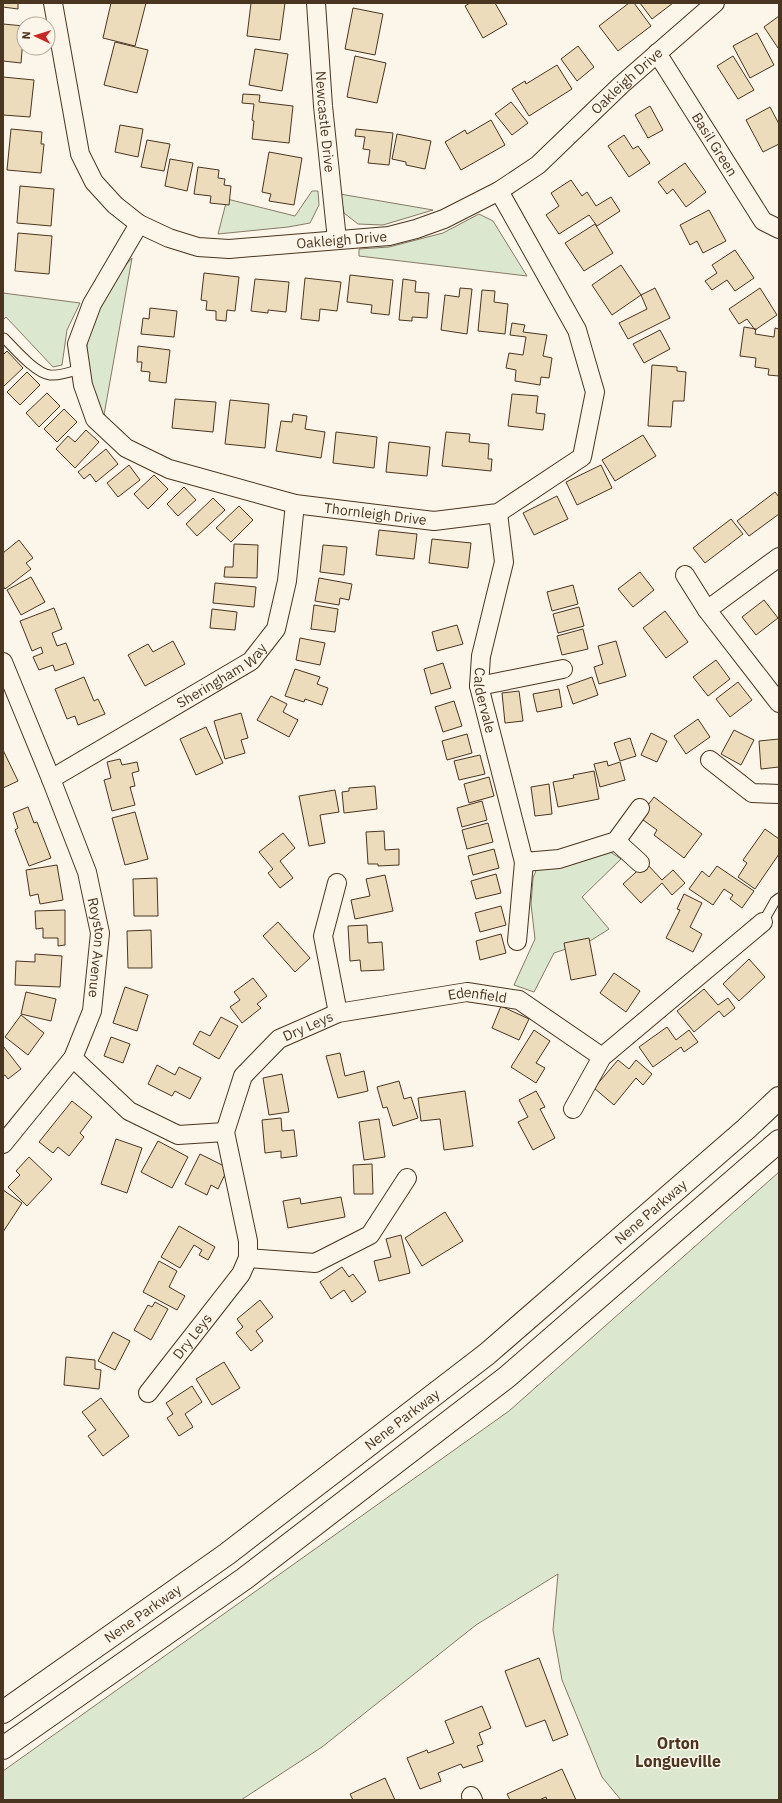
<svg xmlns="http://www.w3.org/2000/svg" width="782" height="1803" viewBox="0 0 782 1803" font-family="'IBM Plex Sans',sans-serif">
<style>
.green{fill:#dce7d0;stroke:#887966}
.building{fill:#ecdcbc;stroke:#4a3520}
.lines{fill:none;stroke-linecap:round;stroke-linejoin:round}
.lane-casing{stroke:#4a3520;stroke-width:11}
.street-casing{stroke:#4a3520;stroke-width:20}
.highway-casing{stroke:#4a3520;stroke-width:24}
.lane{stroke:#fbf6e9;stroke-width:9}
.street{stroke:#fbf6e9;stroke-width:18}
.highway{stroke:#fbf6e9;stroke-width:22}
.labels{text-anchor:middle;stroke-width:3;stroke-linejoin:round;paint-order:stroke}
.street-label{font-size:14px;fill:#4a3520;stroke:#fbf6e9}
.quarter-label{font-size:16px;font-weight:bold;fill:#4a3520;stroke:#fbf6e9}
</style>
<rect width="100%" height="100%" fill="#fbf6e9"/>
<path class="green" d="M312,191H318L319,205L310,223L288,227L218,234L227,199L295,216Z
M340,194L433,210L383,225L358,224L344,213Z
M479,214L493,221L527,276L359,256V249L389,247L443,233Z
M132,258L104,415C93,399 93,395 90,376C88,364 85,350 88,339C95,309 111,280 132,258Z
M3,293L80,303L67,330L62,365L53,367L6,317L3,320Z
M609,851L621,859L582,897L609,929L590,941L554,953L534,992L514,985L535,939L531,904L533,878L537,868Z
M779,1172V1800H621L602,1777L562,1680L553,1630L558,1574L476,1625L322,1747L241,1800H3V1771L509,1411Z"/>
<path class="building" d="M3,3H18V9L3,7Z
M111,3H146L135,46L103,38Z
M251,3H285L280,40L247,36Z
M470,3H495L507,24L483,38L465,6Z
M629,3H634L651,26L618,51L599,26Z
M640,3H673L652,19Z
M353,8L383,14L375,55L345,49Z
M779,16V47L778,48L764,27Z
M3,24L24,26L21,63L3,61Z
M757,33L774,65L750,78L733,46Z
M115,42L148,50L137,93L104,85Z
M578,46L594,67L577,81L561,59Z
M255,49L288,54L282,91L249,85Z
M355,56L386,63L377,103L347,97Z
M733,56L754,90L738,99L717,66Z
M557,65L572,89L529,116L512,89L525,81L526,84Z
M3,77L34,80L30,117L3,115Z
M243,94L260,95L259,102L293,106L289,143L252,139L254,121L252,120L254,104L242,103Z
M511,102L528,123L512,135L495,114Z
M650,106L663,130L648,138L635,115Z
M770,107L779,124V144L763,152L746,120Z
M491,120L505,145L461,170L445,142L465,130L467,134Z
M120,125L143,129L138,157L115,152Z
M11,129L42,132L41,144H44L41,173L7,170Z
M356,129L393,133L389,165L368,163L370,150L363,149L365,137L355,136Z
M397,134L431,141L425,169L406,165V162L392,159Z
M624,135L633,149L638,146L650,163L629,177L608,146Z
M147,140L170,144L164,171L141,167Z
M269,152L302,158L294,205L269,201L271,194L262,192Z
M170,159L193,163L187,191L165,186Z
M685,163L706,192L686,207L673,189L667,194L658,182Z
M198,167L219,170L218,178L225,179L224,185L231,186L229,205L210,203L211,196L194,194Z
M571,180L582,196L587,192L596,206L611,197L620,211L597,226L589,215L559,234L546,215L559,206L551,193Z
M20,186L54,189L51,226L17,223Z
M709,210L726,241L703,253L697,241L690,245L680,225Z
M595,224L613,253L584,271L565,243Z
M18,233L52,236L49,274L15,271Z
M735,250L754,278L735,291L727,280L712,290L705,281L717,273L712,265Z
M621,265L641,295L612,315L592,285Z
M204,273L239,277L235,311L227,310L226,321L216,320V311L206,310L207,301L201,300Z
M350,275L393,280L389,315L371,313L372,305L347,302Z
M305,278L341,282L337,311L320,309L319,321L301,319Z
M255,279L289,282L286,312L268,310V313L251,311Z
M403,279L416,281L415,292L429,293L427,318L412,317V321L399,320Z
M460,288L472,289L467,334L441,330L445,295L459,297Z
M655,288L670,318L628,339L619,323L647,309L641,295Z
M760,288L777,315L755,330L747,319L739,324L729,309Z
M482,290L495,291L494,302L508,304L505,334L478,331Z
M150,308L177,311L174,337L141,334L143,318L149,319Z
M512,323L525,325L523,332L547,335L543,356L552,358L549,378L541,377L540,385L515,381L516,370L506,368L509,353L523,355L526,337L510,335Z
M744,327L756,329L755,334L774,337L775,328L779,329V376L768,375L769,369L755,367L756,358L740,356Z
M660,330L670,349L644,363L633,344Z
M138,346L170,350L166,383L149,381L150,372L141,371L142,362H137Z
M7,351L23,368L3,387V355Z
M652,365L677,367V371L686,372L684,401H673L671,427L648,426Z
M27,372L40,385L20,405L7,392Z
M47,393L60,406L39,427L26,413Z
M512,394L538,396L536,413L545,414L543,430L508,426Z
M175,399L216,402L213,432L172,428Z
M230,400L269,404L265,448L225,444Z
M64,409L77,422L57,442L44,429Z
M293,414L307,416L305,429L325,432L321,458L276,451L281,421L292,422Z
M86,430L99,442L75,468L56,449L68,436L75,442Z
M336,432L377,437L374,468L333,463Z
M446,432L470,434L469,442L489,444L488,459H492L491,471L442,466Z
M643,435L656,456L615,481L602,460Z
M389,442L430,447L427,476L386,472Z
M106,449L118,464L96,482L90,474L84,479L78,472Z
M129,465L140,480L118,497L107,483Z
M601,465L612,488L577,505L566,482Z
M154,475L168,489L148,509L134,494Z
M184,487L196,500L178,516L167,504Z
M775,492L779,497V514L749,536L737,521Z
M557,496L568,519L534,535L523,513Z
M213,498L225,510L197,536L186,524Z
M239,506L253,520L231,542L216,528Z
M731,519L743,534L705,563L693,548Z
M379,530L417,534L414,559L376,555Z
M432,539L471,543L468,568L429,563Z
M19,540L33,558L26,563L31,569L5,589L3,586V553Z
M234,544L258,545L257,578L224,577L225,567H233Z
M323,545L347,547L344,575L320,572Z
M640,572L654,590L633,607L618,589Z
M31,577L45,602L21,615L7,590Z
M319,578L352,584L349,600L340,598L339,605L315,601Z
M215,583L256,587L254,607L213,603Z
M573,585L578,604L552,611L547,592Z
M764,600L778,618L756,635L742,617Z
M314,605L338,609L335,632L311,629Z
M579,607L584,626L558,633L553,614Z
M54,608L62,629L52,633L57,646L66,643L74,664L55,671L53,665L39,670L33,657L43,653L41,647L32,651L20,621Z
M212,609L237,612L235,630L210,628Z
M665,611L688,642L666,658L643,628Z
M457,625L463,644L437,651L432,632Z
M583,629L588,649L562,655L557,636Z
M300,638L325,643L320,665L296,660Z
M173,641L185,664L145,686L128,655L148,644L153,652Z
M616,641L626,676L599,684L594,667L603,664L598,646Z
M716,660L730,679L708,696L693,677Z
M443,663L451,688L431,694L424,669Z
M295,669L320,677L317,684L328,688L322,705L305,699L304,702L285,696Z
M84,677L94,701L98,699L105,714L78,725L75,716L67,719L55,689Z
M592,677L598,695L573,704L567,686Z
M738,682L752,700L730,717L716,699Z
M559,689L562,707L537,712L533,694Z
M519,691L523,721L505,723L502,693Z
M271,696L287,704L283,712L298,720L289,737L257,720Z
M454,701L462,726L443,732L435,707Z
M241,713L248,738L241,740L245,753L225,759L214,721Z
M698,719L710,737L686,754L674,736Z
M206,727L223,763L196,775L180,739Z
M734,730L754,740L741,765L721,754Z
M651,733L667,741L657,762L641,755Z
M467,734L472,753L447,760L442,741Z
M630,738L636,756L620,761L614,743Z
M779,739V767L761,769L759,741Z
M3,750L18,781L3,788Z
M480,755L485,774L459,780L454,761Z
M120,759L122,765L137,762L139,771L132,773L135,786L130,787L135,805L112,811L104,780L111,778L107,762Z
M607,761L608,766L620,762L625,780L600,787L594,764Z
M594,771L599,799L558,807L553,782L574,778L573,775Z
M489,777L494,796L469,803L464,784Z
M549,784L552,814L535,816L531,787Z
M375,786L377,809L344,813L342,792L349,791V788Z
M335,790L339,812L320,815L325,843L309,846L299,796Z
M654,797L702,834L684,858L654,835L657,830L639,817Z
M482,801L487,820L462,827L457,808Z
M28,807L34,823L37,822L51,858L29,866L15,830L18,828L13,813Z
M135,812L148,859L125,865L112,818Z
M488,823L493,842L467,849L462,830Z
M765,829L779,839V854L755,889L738,877L747,863L743,860Z
M384,831L385,850L399,849V865L378,866V864H368L366,832Z
M283,833L295,848L280,861L293,878L280,888L268,873L273,869L259,852Z
M494,849L499,868L473,875L468,856Z
M646,863L662,880L673,870L685,883L672,895L662,883L641,903L623,884Z
M57,865L63,900L40,904L38,894L30,896L26,870Z
M717,866L754,891L742,908L730,899L733,895L724,889L713,905L689,889L702,871L709,877Z
M496,874L501,893L476,899L471,881Z
M385,875L393,911L355,919L351,900L370,896L366,879Z
M157,878L158,916H134L133,879Z
M684,894L702,903L690,927L702,934L693,952L666,938L680,910L677,909Z
M501,906L506,925L480,932L475,913Z
M65,910V945L58,946V938H43V928L36,929L35,911Z
M278,922L310,958L295,972L263,936Z
M367,925L368,943L382,942L384,970L361,971L360,960L350,961L348,926Z
M151,930L152,968H128L127,931Z
M501,934L506,953L480,960L476,941Z
M589,938L596,975L571,980L564,943Z
M35,954L62,956L60,987L15,985L16,961L35,962Z
M749,959L765,977L739,1001L723,984Z
M614,973L640,991L626,1012L600,993Z
M253,978L267,996L257,1004L261,1008L242,1023L230,1007L240,1000L234,992Z
M125,987L148,995L137,1031L113,1023Z
M704,989L718,1005L728,998L735,1008L724,1017L719,1011L694,1032L677,1011Z
M26,992L56,999L51,1021L21,1014Z
M501,1006L529,1019L519,1040L492,1028Z
M21,1015L44,1033L28,1055L5,1037Z
M221,1017L238,1026L219,1059L193,1044L200,1031L210,1036Z
M667,1027L676,1040L689,1030L698,1042L684,1052L681,1047L653,1067L639,1047Z
M534,1030L550,1041L536,1063L545,1068L536,1083L511,1067Z
M111,1037L130,1044L123,1063L104,1056Z
M3,1046L21,1069L8,1079L5,1075L3,1076Z
M340,1053L345,1076L364,1071L368,1091L338,1098L326,1056Z
M618,1060L629,1069L636,1060L652,1074L643,1085L636,1078L614,1105L594,1088Z
M157,1065L175,1075L179,1067L201,1078L190,1099L175,1091L172,1096L148,1084Z
M282,1074L289,1112L269,1115L263,1078Z
M399,1081L404,1099L411,1097L418,1118L393,1126L387,1107L383,1108L377,1087Z
M465,1091L473,1146L444,1150L440,1119L421,1121L418,1098Z
M536,1091L545,1107L540,1109L555,1138L533,1150L518,1122L528,1117L519,1100Z
M72,1101L92,1117L80,1133L84,1137L69,1156L58,1147L53,1153L39,1142Z
M281,1118L282,1131L294,1130L297,1156L281,1158V1151L265,1153L262,1120Z
M379,1119L385,1157L364,1160L359,1122Z
M116,1139L142,1148L127,1193L101,1184Z
M158,1141L188,1157L172,1188L141,1172Z
M200,1154L228,1168L218,1189L211,1185L207,1195L185,1184Z
M29,1157L52,1179L27,1206L8,1187L20,1175L16,1171Z
M372,1164L373,1194H354L353,1165Z
M3,1190L22,1203L3,1232Z
M341,1197L345,1217L288,1228L283,1201L300,1198L301,1204Z
M445,1212L463,1241L422,1266L405,1238Z
M179,1226L215,1247L208,1260L199,1255L202,1250L194,1245L180,1268L161,1257Z
M401,1235L410,1273L379,1281L374,1261L391,1257L386,1239Z
M159,1261L177,1271L169,1287L185,1296L177,1310L143,1292Z
M342,1267L349,1277L353,1274L366,1292L352,1302L344,1290L331,1299L320,1282Z
M260,1300L273,1317L256,1331L263,1341L251,1351L236,1333L243,1327L237,1319Z
M155,1302L168,1309L151,1340L134,1330L148,1305L152,1307Z
M113,1332L130,1341L115,1370L98,1361Z
M66,1357L95,1360V1369L101,1370L99,1389L64,1385Z
M224,1362L240,1388L212,1405L196,1379Z
M192,1386L202,1402L185,1414L193,1427L179,1436L167,1418L173,1414L166,1403Z
M101,1398L129,1436L103,1456L88,1436L96,1430L82,1412Z
M539,1658L568,1735L553,1741L545,1720L526,1727L505,1671Z
M482,1706L491,1728L479,1733L483,1744L477,1746L483,1761L463,1768L461,1764L438,1773L441,1781L420,1789L407,1758L427,1750L428,1753L454,1743L445,1721Z
M562,1769L576,1800H547L546,1797L539,1800H510L507,1794Z
M385,1778L395,1800H353L350,1794Z"/>
<g class="lines">
<defs>
<path id="lane" d="M4,338C14,348 35,373 50,375C60,376 71,372 80,369
M763,922L775,901L779,898"/>
<g id="street">
<path id="s1" d="M53,3L80,154L94,182L115,205L139,224L169,238L198,247L229,249L389,236L416,229L444,219L499,191L538,165L621,85L715,3"/>
<path id="s2" d="M316,3L323,106L337,240"/>
<path id="s3" d="M657,53L763,221L779,229"/>
<path id="s4" d="M139,224L92,304L77,344L83,385L95,419L126,448L169,469L295,504L434,521L498,513L582,457L595,392L577,330L499,191"/>
<path id="s5" d="M498,513L504,562L481,656L479,686L524,862L559,859L616,841L640,808"/>
<path d="M779,557L707,610L779,703"/>
<path d="M685,575L707,610"/>
<path id="s6" d="M3,662L51,779L87,872L100,933L92,1011L73,1058L3,1144"/>
<path d="M479,686L563,669"/>
<path d="M710,760L752,793L779,794"/>
<path id="s7" d="M51,779L251,661L276,629L287,581L295,504"/>
<path d="M616,841L640,863"/>
<path d="M337,883L323,936L338,1013"/>
<path d="M517,941L524,862"/>
<path d="M73,1058L129,1111L178,1135L225,1132"/>
<path d="M573,1109L602,1057L763,922"/>
<path d="M248,1258L315,1263L370,1235L407,1178"/>
<path id="s8" d="M148,1393L241,1274L248,1258V1241L225,1132L243,1076L279,1039L338,1013L467,992L519,1000L602,1057"/>
<path d="M471,1796L473,1800"/>
</g>
<g id="highway">
<path id="s9" d="M3,1712L227,1554L487,1354L746,1129L779,1098"/>
<path d="M3,1748L244,1579L507,1377L779,1141"/>
</g>
</defs>
<use href="#lane" class="lane-casing"/>
<use href="#street" class="street-casing"/>
<use href="#highway" class="highway-casing"/>
<use href="#lane" class="lane"/>
<use href="#street" class="street"/>
<use href="#highway" class="highway"/>
</g>
<g class="labels">
<g class="street-label">
<text dy="5" stroke="none"><textPath href="#s1" startOffset="790">Oakleigh Drive</textPath></text>
<text dy="5" stroke="none"><textPath href="#s2" startOffset="119">Newcastle Drive</textPath></text>
<text dy="5" stroke="none"><textPath href="#s3" startOffset="108">Basil Green</textPath></text>
<text dy="5" stroke="none"><textPath href="#s1" startOffset="454">Oakleigh Drive</textPath></text>
<text dy="5" stroke="none"><textPath href="#s4" startOffset="515">Thornleigh Drive</textPath></text>
<text dy="5" stroke="none"><textPath href="#s7" startOffset="200">Sheringham Way</textPath></text>
<text dy="5" stroke="none"><textPath href="#s5" startOffset="191">Caldervale</textPath></text>
<text dy="5" stroke="none"><textPath href="#s6" startOffset="303">Royston Avenue</textPath></text>
<text dy="5" stroke="none"><textPath href="#s8" startOffset="613">Edenfield</textPath></text>
<text dy="5" stroke="none"><textPath href="#s8" startOffset="439">Dry Leys</textPath></text>
<text dy="5" stroke="none"><textPath href="#s9" startOffset="819">Nene Parkway</textPath></text>
<text dy="5" stroke="none"><textPath href="#s8" startOffset="72">Dry Leys</textPath></text>
<text dy="5" stroke="none"><textPath href="#s9" startOffset="495">Nene Parkway</textPath></text>
<text dy="5" stroke="none"><textPath href="#s9" startOffset="171">Nene Parkway</textPath></text>
</g>
<g class="quarter-label">
<text x="678" y="1749">Orton<tspan x="678" dy="18">Longueville</tspan></text>
</g>
</g>
<rect width="782" height="1803" fill="none" stroke="#4a3520" stroke-width="8"/>
<g transform="translate(36 36) rotate(274)"><circle r="19" fill="#fbf6e9" stroke="#b4a999"/>
<path d="M0-3L7 15L0 10L-7 15Z" fill="#c62828"/>
<text y="-6" font-size="11" font-weight="bold" text-anchor="middle" fill="#4a3520">N</text>
</g>
</svg>
